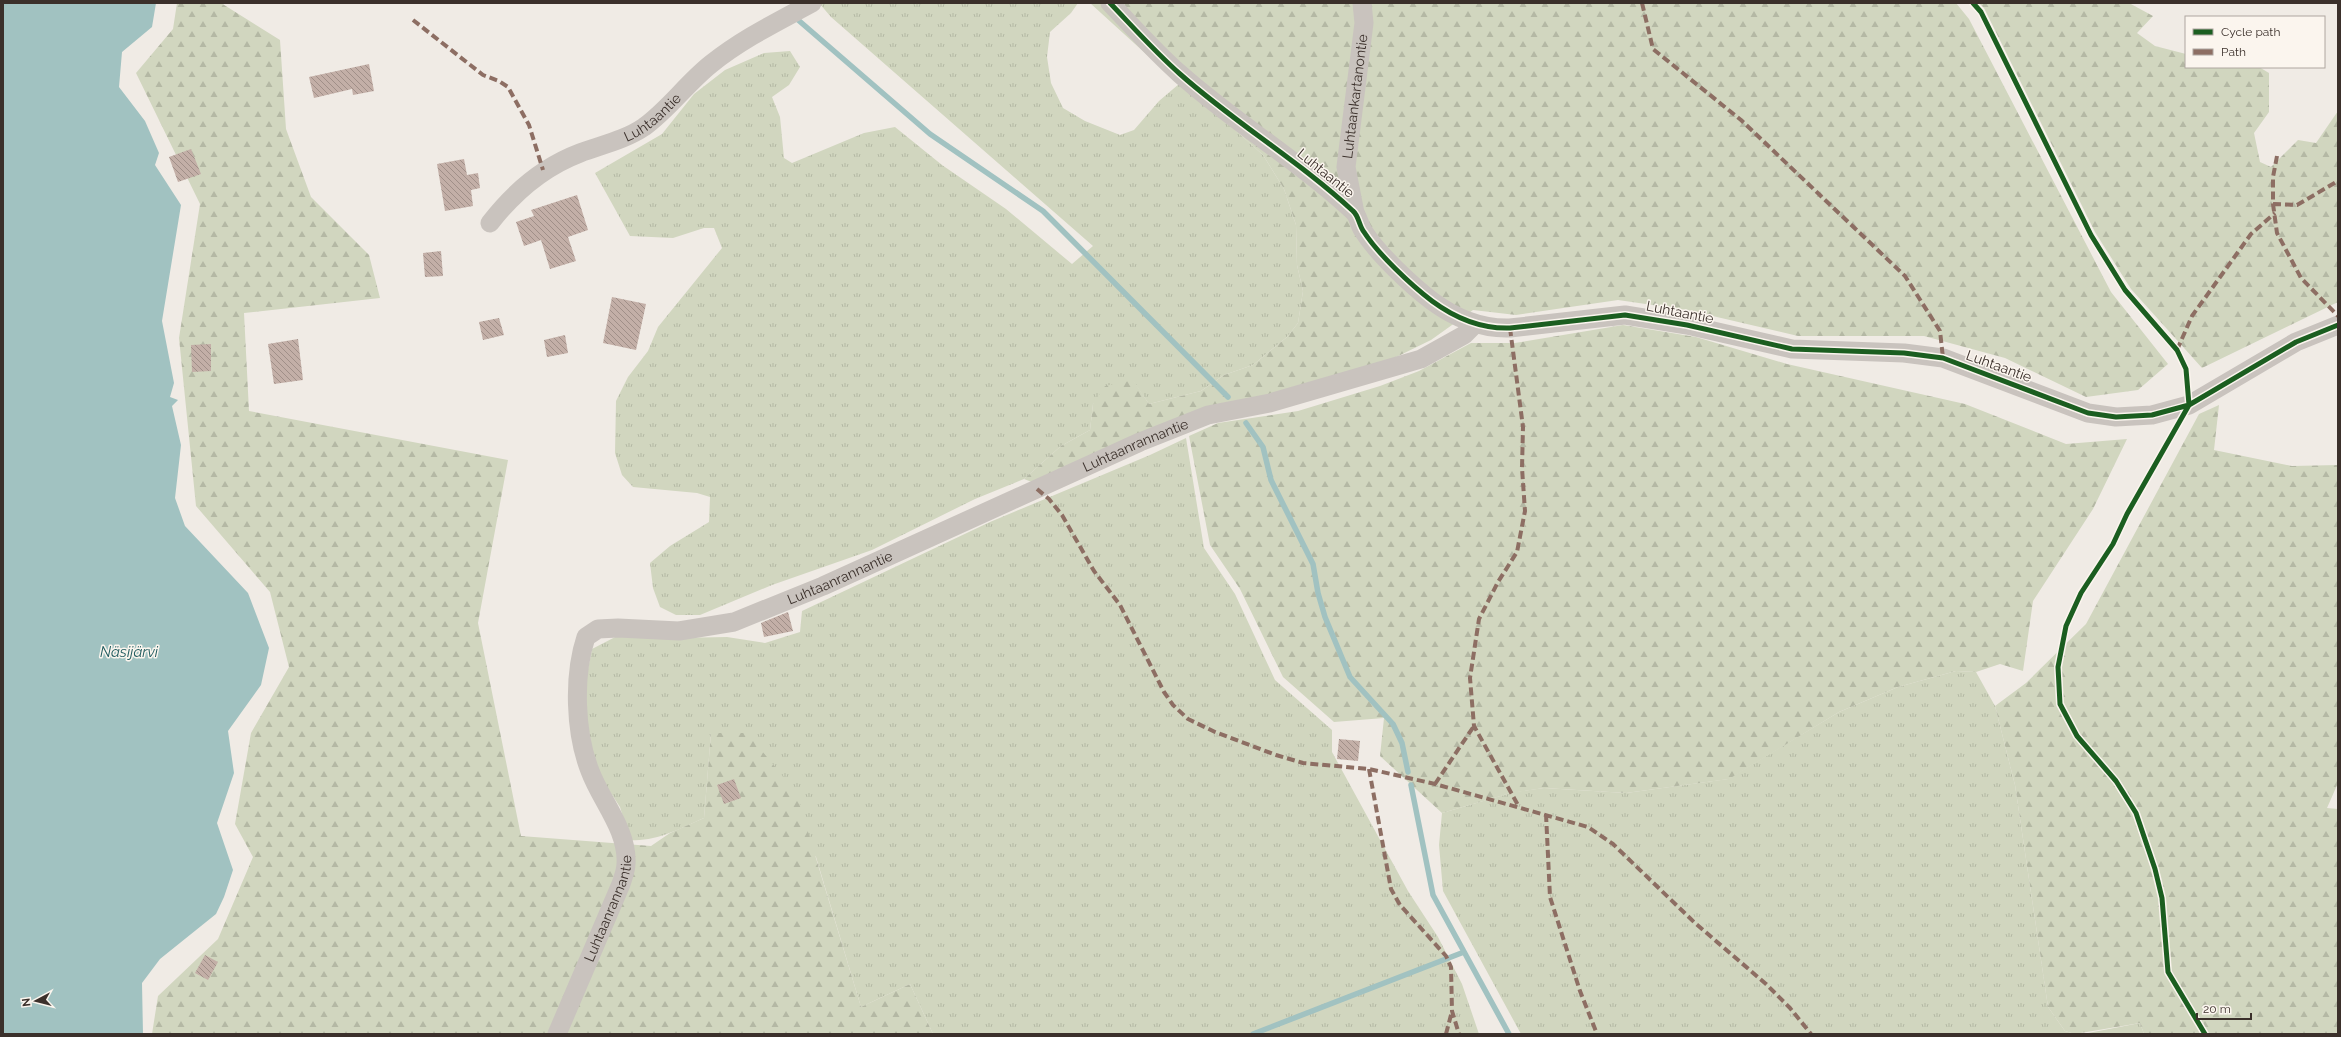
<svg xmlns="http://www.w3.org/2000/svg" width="2341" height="1037" viewBox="0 0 2341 1037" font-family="Raleway,sans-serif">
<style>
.grass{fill:url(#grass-tufts)}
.forest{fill:url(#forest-firs)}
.water{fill:#a1c2c1}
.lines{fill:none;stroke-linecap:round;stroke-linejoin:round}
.stream{stroke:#a1c2c1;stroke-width:5.5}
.building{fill:url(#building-back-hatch)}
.street{stroke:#c9c3be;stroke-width:19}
.quiet{stroke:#8d6e63;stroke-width:4;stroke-dasharray:8 4;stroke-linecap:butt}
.cycleway-casing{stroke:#fbf5ee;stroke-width:8}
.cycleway{stroke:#1b5e20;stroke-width:5}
.labels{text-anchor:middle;stroke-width:3;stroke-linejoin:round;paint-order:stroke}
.street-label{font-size:14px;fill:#3b302b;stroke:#fbf5ee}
.water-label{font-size:15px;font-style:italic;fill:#1f5a5e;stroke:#fbf5ee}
</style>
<defs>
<pattern id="grass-tufts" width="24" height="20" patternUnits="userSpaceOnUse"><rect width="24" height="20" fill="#d1d6bf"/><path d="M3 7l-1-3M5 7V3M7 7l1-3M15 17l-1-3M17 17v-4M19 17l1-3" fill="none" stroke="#b4b8a4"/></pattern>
<pattern id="forest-firs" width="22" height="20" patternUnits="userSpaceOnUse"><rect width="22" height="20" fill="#d1d6bf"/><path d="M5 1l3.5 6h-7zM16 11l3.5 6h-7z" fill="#b4b8a4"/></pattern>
<pattern id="building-back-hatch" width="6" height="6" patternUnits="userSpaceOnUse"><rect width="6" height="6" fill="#c3afa7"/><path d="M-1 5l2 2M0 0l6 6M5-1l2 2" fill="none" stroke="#a08f88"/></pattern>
</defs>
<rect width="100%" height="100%" fill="#f0ebe5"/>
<path class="grass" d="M819,3H1078L1071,13L1050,32L1047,57L1051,83L1063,108L1085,121L1120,135L1134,130L1159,101L1179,84L1189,88L1263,155L1284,189L1296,225L1297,265L1303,291L1298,323L1287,337L1253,365L1224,375L1201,391L1149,404L1133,381L1093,404L1090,430L1061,446L1024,479L975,499L872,550L772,585L700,615H676L660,607L653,588L650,563L670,546L709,522L710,497L697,493L633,487L622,475L615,453L616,401L628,377L648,351L658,327L722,248L714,228H704L673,238L630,236L595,173L662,134L694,94L725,70L764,53L790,51L800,67L789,85L772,97L780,117L784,158L792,163L864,133L895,127L942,165L1006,209L1072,264L1093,246L831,17Z
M1186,438L1204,548L1235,594L1275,680L1332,730V752L1408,891L1438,937L1462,984L1479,1034H933L910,984L861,1007L816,857L711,733L704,818C681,828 656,842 630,840L620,807L595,769L583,694L592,649L621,634L674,638L727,637L765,643L800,632L802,611L990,522L1150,455Z
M1956,671L1976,672L1995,706L2015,785L2048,1007L2065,1031L2075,1034H1521L1443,891L1439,845L1442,813L1514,792L1544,788L1626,793L1728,779L1839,712L1898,687Z
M2140,1023L2144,1034H2083Z"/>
<path class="forest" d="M177,3H221L280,40L286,129L311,197L369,255L380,298L244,313L249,411L508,460L478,623L521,836L651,846L670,833L704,818L711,733H747L796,792L861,1007L910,984L933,1034H152L158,996L218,939L253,857L235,824L251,733L289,667L270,592L196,506L179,338L200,204L136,73L173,29Z
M1090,3H1956L1969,19L2111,292L2168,364L2138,390L2086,397L2005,358L1924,336H1798L1687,310L1618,300L1516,315L1473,310L1431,340L1386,362L1037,484L1024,479L1061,446L1090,430L1093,404L1105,386L1133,380L1149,404L1201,391L1224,375L1253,365L1287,337L1298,323L1303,291L1297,265L1296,225L1284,189L1263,155L1189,88L1179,84Z
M1979,3H2129L2153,16L2137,33L2155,46L2186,54V67H2259L2269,73V112L2254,133L2260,162L2271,167L2298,140L2316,143L2338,111V302L2202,368L2131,289L2095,232L1984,8Z
M1623,325L1696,337L1787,364L1965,404L2066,444L2127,439L2093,509L2033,601L2023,671L2000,664L1976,672L1956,671L1898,687L1839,712L1729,779L1626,793L1544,788L1511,793L1442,813L1380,756L1384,718L1334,722L1283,677L1240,589L1210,545L1189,436L1218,423L1298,411L1380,386L1419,371L1471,343H1515Z
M2219,405L2214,450L2292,466L2338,465V783L2327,808L2338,809V1034H2144L2140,1023L2075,1034L2065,1031L2048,1007L2015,785L1995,706L2026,683L2086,624L2199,414Z"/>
<path class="water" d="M3,3H156L152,27L122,52L119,87L145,121L159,153L155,165L181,205L162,321L174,383L170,397L178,400L172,406L181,445L175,498L185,526L248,593L269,648L261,685L228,731L234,773L217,823L233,870L224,897L216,914L160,959L142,983L143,1034H3Z"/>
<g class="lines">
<path class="stream" d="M797,19L930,134L1043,211L1228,397
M1246,423L1263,447L1271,480L1313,564L1318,593L1325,617L1350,677L1393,724L1402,743L1408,772
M1411,785L1433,895L1509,1034
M1253,1034L1464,952"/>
</g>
<path class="building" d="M369,64L374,91L353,95L352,89L314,98L309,77Z
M191,149L201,174L178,182L169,157Z
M464,159L467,175L478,173L480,188L471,190L473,206L445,211L437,164Z
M577,195L588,230L568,237L576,261L550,269L541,240L524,246L516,222L534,216L531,210Z
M441,251L443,276L425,277L423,253Z
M612,297L646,304L636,350L603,343Z
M499,318L504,335L483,340L479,322Z
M565,335L568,353L547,357L544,340Z
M298,339L303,380L274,384L268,344Z
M211,344V371L192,372L191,345Z
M788,612L793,631L764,637L761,623Z
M1339,739L1360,741L1358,761L1337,759Z
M734,779L741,798L724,804L717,785Z
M205,955L218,962L208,980L195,973Z"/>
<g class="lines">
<g class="street">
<path d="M1110,3C1133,27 1155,52 1180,74C1235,123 1299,161 1353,211C1359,216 1359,226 1364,232C1378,254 1411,285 1432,301C1455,318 1481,329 1510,328L1625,315L1687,325L1792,349L1904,353L1943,358L2088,413L2116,417L2152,415L2189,405L2296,342L2338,325"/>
<path id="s1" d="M1355,213L1346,167L1364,23L1362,3"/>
<path id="s2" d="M490,223C514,192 543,167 580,153C601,145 625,140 644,127C669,109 687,83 711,64C742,39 777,22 812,3"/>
<path id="s3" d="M557,1034L621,884C623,878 626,870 626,864C628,830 601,801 590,771C575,733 573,676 586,637L598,629L618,628L679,631L734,622L823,586L1140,442L1208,415L1270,403L1421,359L1464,335L1475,324"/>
</g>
<path class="quiet" d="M1642,3L1653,49L1741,120L1905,276L1940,331L1943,358
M413,20L483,75L499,81L508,87L529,125L543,170
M2277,156L2273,177V204L2277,233L2301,278L2338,316
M2273,204L2297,205L2338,181
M1510,328L1523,427L1522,468L1525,511L1517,552L1498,582L1479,619L1470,678L1474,726L1519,807
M2177,350L2192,316L2251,234L2275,213
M1037,489L1049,499L1062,515L1094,571L1120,605L1164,692L1173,705L1188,719L1215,732L1276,755L1303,763L1369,769L1435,784L1588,827L1613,844L1695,923L1766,984L1790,1008L1811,1034
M1369,769L1391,889L1400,905L1446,956L1451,967L1452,1011L1459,1034
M1435,784L1474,726
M1546,814L1550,897L1580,991L1597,1034
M1446,1034L1452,1011"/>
<defs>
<path id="cycleway" d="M1110,3C1133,27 1155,52 1180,74C1235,123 1299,161 1353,211C1359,216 1359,226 1364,232C1378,254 1411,285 1432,301C1455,318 1481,329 1510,328L1625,315L1687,325L1792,349L1904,353L1943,358L2088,413L2116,417L2152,415L2189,405L2296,342L2338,325
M1973,3L1981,12L2091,235L2125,290L2177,350L2186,369L2189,405L2127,514L2113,544L2081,593L2066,626L2058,667L2060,704L2077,736L2116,781L2136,813L2155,869L2162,898L2168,972L2205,1034"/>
</defs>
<use href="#cycleway" class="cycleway-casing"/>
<use href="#cycleway" class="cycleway"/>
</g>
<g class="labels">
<g class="street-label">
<text dy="5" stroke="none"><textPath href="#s1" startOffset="118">Luhtaankartanontie</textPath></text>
<text dy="5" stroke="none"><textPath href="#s2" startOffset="197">Luhtaantie</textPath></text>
<text transform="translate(1326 173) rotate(39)" y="5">Luhtaantie</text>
<text transform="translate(1680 312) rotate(11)" y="5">Luhtaantie</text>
<text transform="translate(1999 366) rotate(20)" y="5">Luhtaantie</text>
<text dy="5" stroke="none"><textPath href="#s3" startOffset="1011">Luhtaanrannantie</textPath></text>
<text dy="5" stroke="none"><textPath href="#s3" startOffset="687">Luhtaanrannantie</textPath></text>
<text dy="5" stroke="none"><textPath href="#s3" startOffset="136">Luhtaanrannantie</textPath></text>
</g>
<g class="water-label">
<text x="129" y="657">Näsijärvi</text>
</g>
</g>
<rect width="2341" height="1037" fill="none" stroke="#3b302b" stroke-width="8"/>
<rect x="2185" y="16" width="140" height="52" fill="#fbf5ee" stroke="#aea6a0"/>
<rect x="2193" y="29" width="20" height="6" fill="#1b5e20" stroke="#aea6a0"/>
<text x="2221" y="36" font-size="12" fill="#3b302b">Cycle path</text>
<rect x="2193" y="49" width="20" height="6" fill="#8d6e63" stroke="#aea6a0"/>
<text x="2221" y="56" font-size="12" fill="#3b302b">Path</text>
<g transform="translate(36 1001) rotate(263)" stroke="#fbf5ee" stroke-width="3" paint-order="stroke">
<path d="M0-3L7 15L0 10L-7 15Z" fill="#3b302b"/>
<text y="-6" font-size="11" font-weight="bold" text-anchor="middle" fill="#3b302b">N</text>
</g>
<path d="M2197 1013v6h54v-6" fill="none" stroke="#3b302b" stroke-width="2"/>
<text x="2203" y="1013" font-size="12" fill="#3b302b" stroke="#fbf5ee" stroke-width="3" paint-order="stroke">20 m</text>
</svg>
